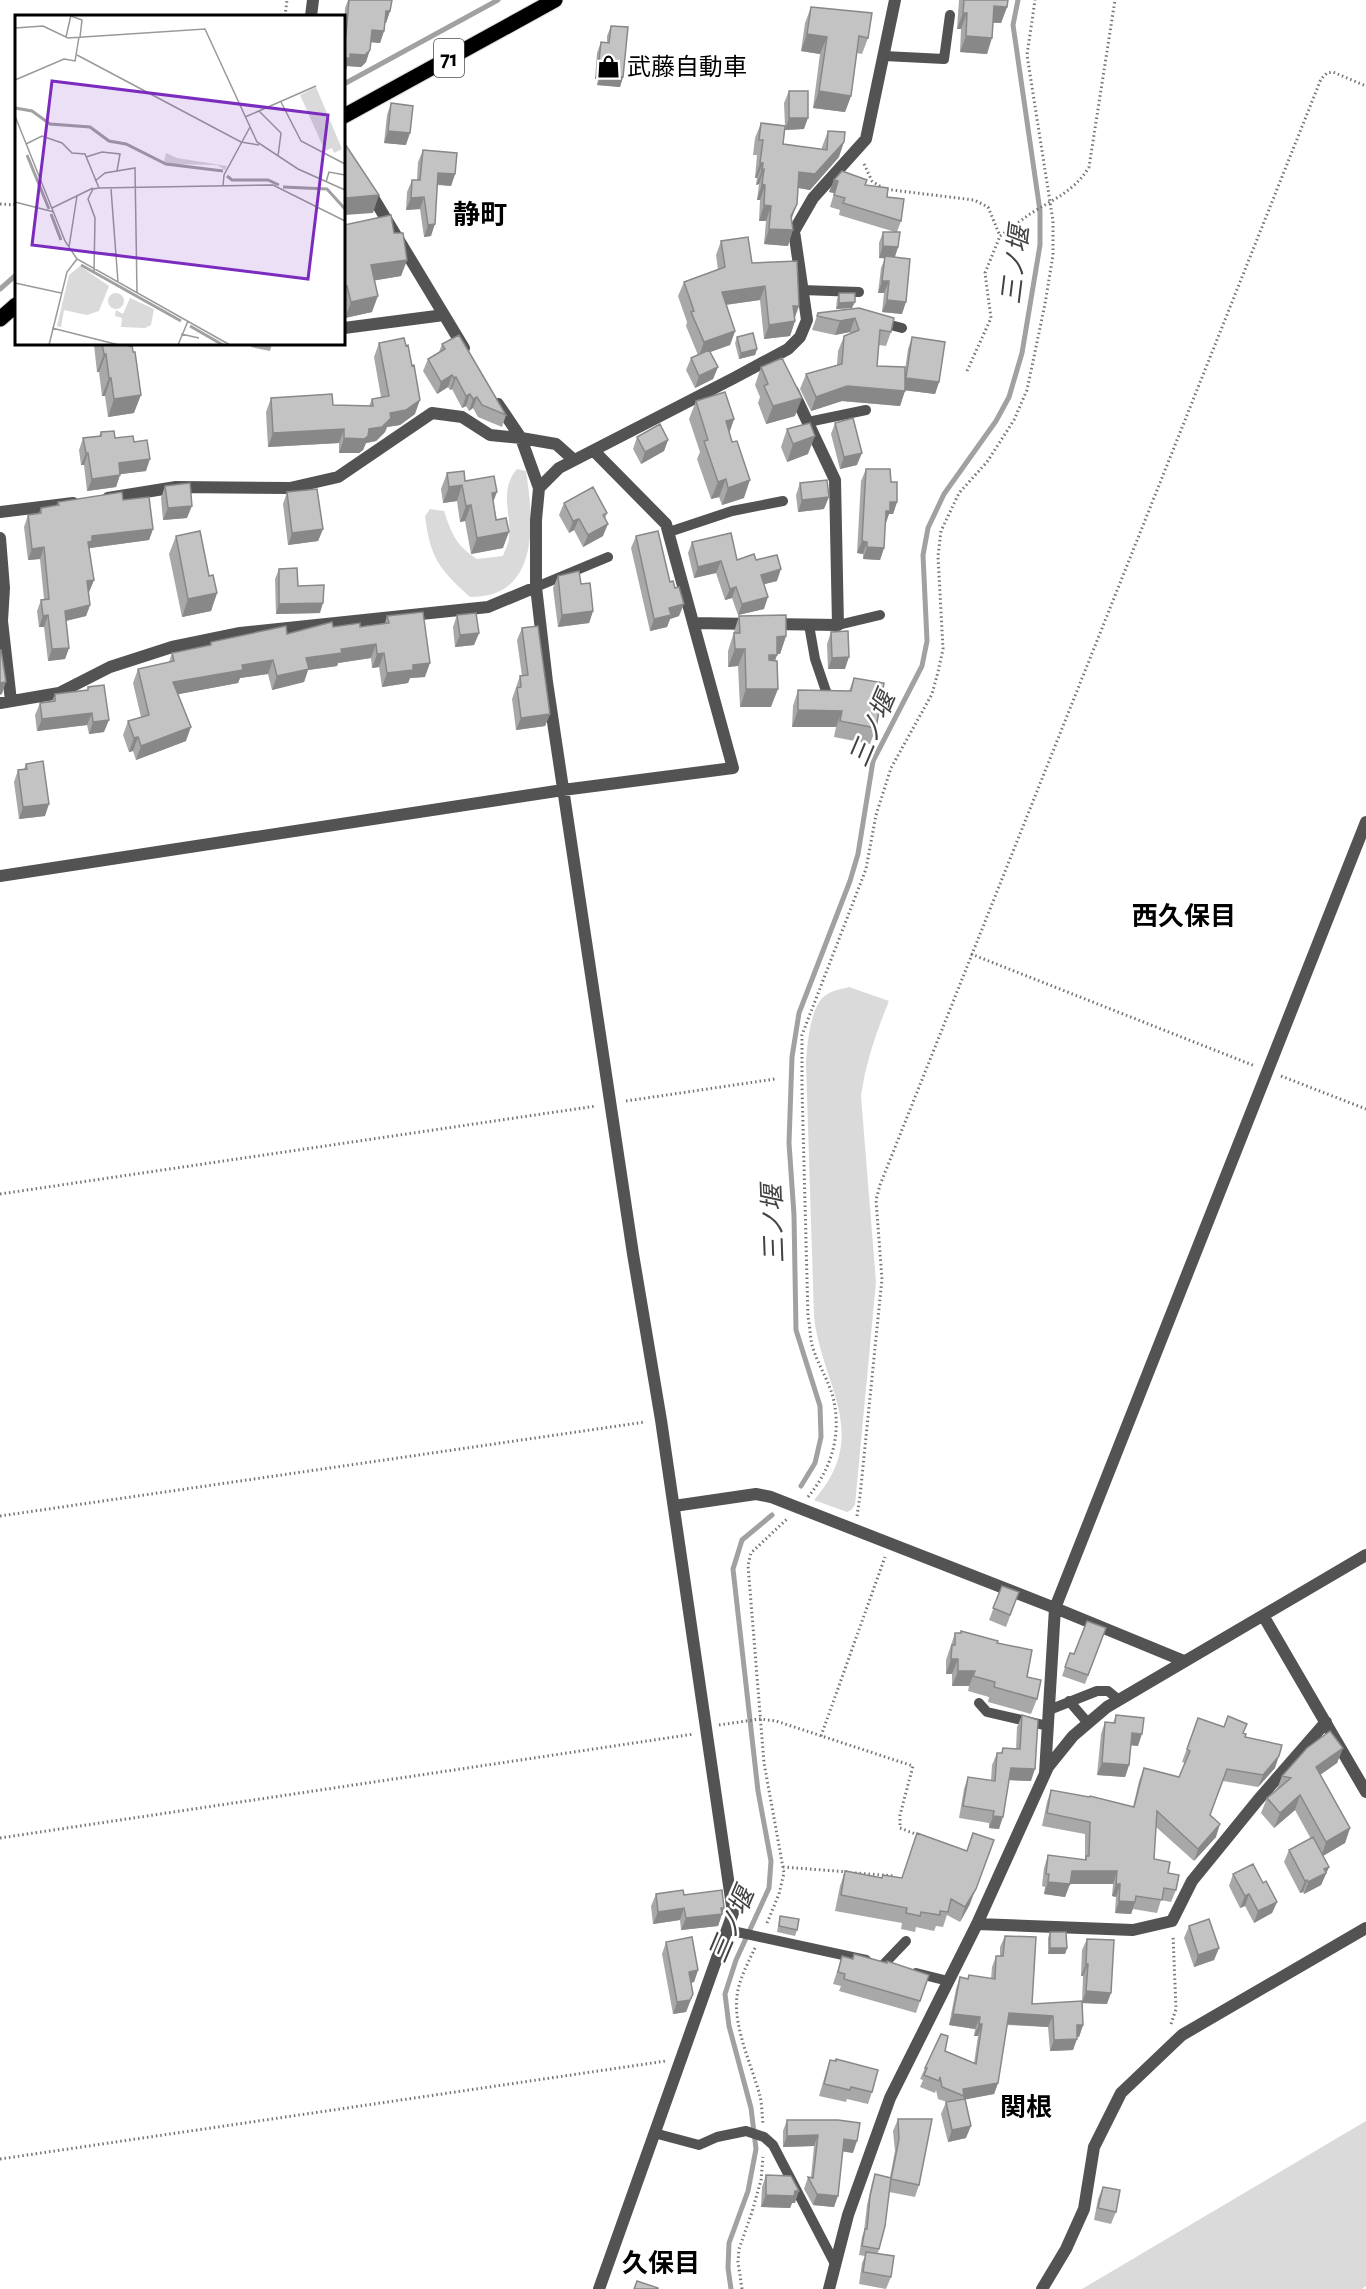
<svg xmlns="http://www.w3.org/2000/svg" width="1366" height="2289" viewBox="0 0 1366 2289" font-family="'Alegreya Sans','Noto Sans JP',sans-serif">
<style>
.green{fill:#dadada}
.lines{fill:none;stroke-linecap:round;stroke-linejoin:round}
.stream{stroke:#a1a1a1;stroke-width:5}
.primary-casing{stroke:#dbdbdb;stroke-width:17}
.path{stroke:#757575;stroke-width:3;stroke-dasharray:1.5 3;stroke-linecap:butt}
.lane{stroke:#535353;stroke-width:10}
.street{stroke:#535353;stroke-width:12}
.primary{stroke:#000;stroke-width:15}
.wall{fill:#a8a8a8}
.shaded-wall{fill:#888}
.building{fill:#c3c3c3;stroke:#888;stroke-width:1.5}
.labels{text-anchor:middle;stroke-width:5;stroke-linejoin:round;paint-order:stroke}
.shield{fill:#fff;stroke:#4c4c4c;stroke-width:1.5}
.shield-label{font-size:22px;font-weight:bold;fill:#000}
.poi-label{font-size:24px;fill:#000;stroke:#fff;text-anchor:start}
.water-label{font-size:26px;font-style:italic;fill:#424242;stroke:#fff}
.neighbourhood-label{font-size:26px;font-weight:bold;fill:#000;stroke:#fff}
.quarter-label{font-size:27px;font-weight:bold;fill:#000;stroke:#fff}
.inset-river{fill:none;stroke:#a1a1a1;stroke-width:3}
.inset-road{fill:none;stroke:#999;stroke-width:1.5}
.view{fill:#7b2cbf;fill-opacity:0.15;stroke:#7b2cbf;stroke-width:3}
.inset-edge{fill:none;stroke:#000;stroke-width:3}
</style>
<rect width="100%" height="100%" fill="#fff"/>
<path class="green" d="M517,469L526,471C532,510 541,582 489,595C483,596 476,597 470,597C440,570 430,558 425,516L430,509L444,511C452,535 456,545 477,559L503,556C504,552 507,547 508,543C514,517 497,492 517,469Z
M849,987L889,1001C876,1033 866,1062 861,1096L876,1282L855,1505L851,1510L847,1512L814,1500C872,1434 822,1386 814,1317L806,1063C807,1046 810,1005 826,995C833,990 842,989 849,987Z
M1366,2121V2286L1362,2289H1082Z"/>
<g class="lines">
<path class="stream" d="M344,84L498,0
M0,289L16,275
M801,1486L815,1463L821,1437L820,1406L796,1330L794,1215L789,1143L792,1057L799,1013L850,881L858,854L873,761L922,666L927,641L923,555L928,528L944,494L996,421L1009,397L1022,353L1040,245V211L1013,25L1018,0
M731,2289L728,2268L729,2243L748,2191L756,2149L751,2108L729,2026L725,1994L736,1960L769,1888L771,1861L758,1791L733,1569L742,1540L772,1515"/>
<defs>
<path id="primary" d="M344,116L555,0
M0,319L16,305"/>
</defs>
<use href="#primary" class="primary-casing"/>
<path class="path" d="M285,16L287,0
M864,164L872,181L884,189L974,200L988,207L1000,236C1010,229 1020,221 1030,214C1052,200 1075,191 1089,167L1115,0
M0,204L16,205
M967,371L991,318L985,273L1000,236
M971,954L1255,1066
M1281,1076L1366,1109
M626,1101L775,1079
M0,1194L596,1106
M808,1497C832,1468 842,1434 833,1397C828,1379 817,1363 812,1345C810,1336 810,1326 808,1317L802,1088V1035L866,869L876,815L891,768L932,694L938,672L943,649L938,556L941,531L959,493L987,462L1014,420L1027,390L1045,304L1053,255V221L1027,55L1035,0
M0,1516L645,1422
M857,1516L860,1496L882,1279L876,1200L880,1185L1321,79L1327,73L1333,72L1366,86
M719,1725L760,1719L776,1721L913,1766L900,1815V1828L918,1835
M821,1736L885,1557
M0,1838L694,1734
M783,1867L849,1872
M855,1873L895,1876
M767,1923L779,1894L784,1873L764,1763L748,1565L751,1553L787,1519
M755,1948C748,1963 739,1979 737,1996C733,2027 752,2066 760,2096C762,2105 762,2115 763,2124
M1171,2024L1176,2009L1173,1935
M0,2159L666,2061
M742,2289L738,2262L739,2249L752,2212L761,2180L763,2157"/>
<path class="lane" d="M884,56L944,59L950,15
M802,290L859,292
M879,322L902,328
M808,422L866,410
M669,532L732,511L783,501
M536,587L608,557
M809,625L815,659L828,697
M838,625L880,615
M1069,1701L1088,1723
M979,1703L987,1712L1048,1726
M1049,1710L1097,1691H1108L1119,1700
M728,1930L866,1960
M884,1964L906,1941
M916,1973L948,1981
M654,2133L699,2145L717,2137L746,2131L764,2137L773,2145L835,2264"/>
<path class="street" d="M311,16L313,0
M368,189L464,348
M344,328L444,315
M498,404L521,438L556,444L574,460
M108,498L176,487L290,488L338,477L432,413L462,417L490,435L521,438L539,488
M0,512L73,503
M0,538L4,588L2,621L11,701
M694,623L752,624
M770,624L838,625L835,480L793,391
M0,703L59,693L110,667L172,647L240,633L488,607L536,587
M0,876L563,790L733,768L666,524L594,451
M674,1506L756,1494L771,1497L1055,1608L1184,1661
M1264,1617L1366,1792
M1045,1773L1055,1608L1366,822
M977,1924L1133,1930L1172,1921L1192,1881L1258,1800L1326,1722
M599,2289L733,1913L661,1420L633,1254L547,682L536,587V520L539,488L559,468L734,378L788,349L800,337L807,320L794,231L813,198L866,139L895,0
M829,2289L848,2215L890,2098L977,1924L1048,1767L1073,1736L1107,1707L1366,1555
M1042,2289L1066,2249L1084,2209L1094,2147L1121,2093L1182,2035L1366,1928"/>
<use href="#primary" class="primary"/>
</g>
<path class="wall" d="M348,0H392L390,11L386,23H385L384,31L380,43L371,42L366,62L361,67L347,66L346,70H344V30L345,8Z
M959,0H1008L1007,7L1001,23H993L987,54L960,52L961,29H957Z
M811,7L868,38L862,54L857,53L851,96L845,112L813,108L820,54L801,51L805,23Z
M611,26L623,77L620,87L597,85L598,79H595L597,53L601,42L607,43V36Z
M789,91L804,129L785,130L783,144L822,149V147L828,131L839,157L810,190L798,188L797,204L792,218L788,246L764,244L766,221H759L760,200H757L759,184L756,185L757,178H755L757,155H753L755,138L761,123L785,126L784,103Z
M391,103L406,145L384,143L387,115Z
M423,150L455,174L451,186L437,185L431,236L424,237L420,209L406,210L407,192L412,180H417L418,162Z
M834,180L865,185L887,197L901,221L897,232L898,247L895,257L902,314L882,312L884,293H878L881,268L885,258H879V243L883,232H895L839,215L840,210L830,207L834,193L829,192Z
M344,225L394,233L407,260L401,276L375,280L372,312L345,318L344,313Z
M721,241L752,263L795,318V321L790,336L764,339L760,300L726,305L735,331L730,345L710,352L718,367L713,379L695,388L686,370L691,358L698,355L686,326L687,322L678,296L684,282L718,270L716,255Z
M839,293L852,308L836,309L837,299Z
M859,308L891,332L886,346L879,345L877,366L905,370L908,349L912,337L939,382L935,394L905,390L900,406L842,401L811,411L800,389L806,374L837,365L838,351L844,336L850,334V332L835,335L812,330L818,313Z
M737,337L757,349L755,355L739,359L735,343Z
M379,343L415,414L400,425L387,427L385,432L376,441L366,443L363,450L359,453H339V443L268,447L266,412L271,398L333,405L369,406L372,399L381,397L374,357Z
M94,344H128L134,413L108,417L105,396H102L99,372H97L94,345Z
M252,344H272L270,351L251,347Z
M442,344L506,415L502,427L478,417L473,408L469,411L466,406L462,408L452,389L450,390L448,387L437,394L423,371L428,359L439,352Z
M761,367L795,416L766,424L758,403L760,397L755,385Z
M696,401L734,419L729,432L744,498L722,505L719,497L711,499L697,459L700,452L689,419Z
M835,423L857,465L840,469L831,434Z
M787,429L808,454L787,462L781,447Z
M101,432L115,438L134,442L146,471L120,474L116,487L87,491L84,465H81L79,450L83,438L99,436Z
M637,437L668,440L664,451L641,464L633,449Z
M866,469L891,482L897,502L893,514H889L885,523L884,548L880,560L863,559V554L857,553L861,481Z
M447,473L465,481L493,501L503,548L471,554L465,521L460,522L457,501L443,503L441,489Z
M800,483L824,509L798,512L796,495Z
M165,486L187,518L163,520L161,498Z
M287,492L323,529L318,541L288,545L283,504Z
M123,500L153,529L149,540L90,548L89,549L94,580L89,592H88L90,605L86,616L66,621L69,648L65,659L48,661L44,627H39L37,611L41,600L44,599L40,559L28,560L24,527L28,515L39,513L41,508L57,505L58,502Z
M564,503L607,513L605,519L603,536L583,547L574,530L569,533L559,515Z
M176,536L209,576L217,593L211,611L182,617L169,554Z
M636,536L679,616L670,619L667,627L650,631L631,548Z
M692,542L737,560H756L777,581L764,584V609L738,615L732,598L725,600L716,573L694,578L688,553Z
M279,569L298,586L320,613L276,614L275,579Z
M558,576L581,584L593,611L589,623L558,627L553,588Z
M457,615L479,633L474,645L455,647L453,627Z
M387,616L425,677L410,678L408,683L382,687L379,667L372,668L371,658L338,663L337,666L308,670L304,682L272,690L268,674L240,678L238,683L178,694L186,741L136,760L133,751L129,752L123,735L128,721L141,717L133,683L138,669L169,662L172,653L210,645L211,642L287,634L333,627H360L385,623Z
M739,616L786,636L780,654H777L775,661L771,707H740L738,666L728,667V651Z
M522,628L550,714L545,726L516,730L512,699L520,676H522L517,640Z
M831,632L845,669H828L827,644Z
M854,678L876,728L870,744L834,737L836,727H792L793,706L798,690L849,691Z
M88,687L104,732L89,734L87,725L37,731L35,715L40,703L52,701L55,694L87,690Z
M26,764L45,816L19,819L14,782L18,770L24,769Z
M1002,1586L1019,1592L1006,1627L989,1620Z
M1106,1628L1085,1684L1062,1676L1070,1653L1074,1654Z
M961,1631L997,1643L1027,1677L1037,1699L1031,1714L988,1702L989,1697L968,1691L969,1686H952V1674H946V1660L955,1633H960Z
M1022,1715L1031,1781L1009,1780L999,1829L989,1828V1823L959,1818L964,1789L968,1777L991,1781L992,1765L997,1753H1001L1003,1748L1016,1749L1017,1727Z
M1116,1715L1138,1746L1131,1745L1129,1765L1125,1777L1097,1775L1101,1734L1105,1722L1113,1723Z
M1198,1718L1243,1733L1245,1737L1275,1768L1258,1787L1223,1781L1210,1815L1216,1837L1194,1861L1156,1827L1154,1859L1168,1873L1176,1890L1171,1902L1161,1900L1157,1913L1133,1909L1131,1914L1115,1913L1116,1897L1112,1896L1113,1884H1070L1065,1897L1044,1894L1045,1887L1042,1886L1044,1868L1048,1855L1085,1860V1834L1042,1826L1047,1802L1051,1790L1133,1807L1139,1781L1144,1768L1179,1777L1185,1763L1182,1762Z
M1343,1748L1337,1763L1320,1775L1350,1828L1345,1843L1323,1856L1329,1867L1321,1885L1304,1894L1303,1892L1300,1893L1284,1862L1289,1850L1311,1839L1295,1810L1274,1828L1261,1813L1267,1798L1277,1789L1282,1776Z
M973,1833L970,1904L960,1922L947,1915L943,1927L936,1926L934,1931L916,1927L915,1932L901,1929L902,1923L835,1911L840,1886L845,1871L882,1878L883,1875L901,1878L967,1850Z
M1233,1874L1263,1883L1277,1902L1272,1913L1254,1923L1245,1906L1240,1908L1229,1886Z
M656,1894L684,1895L724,1908L718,1926L681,1930L680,1920L653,1924L651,1906Z
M780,1916L797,1930L795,1936L777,1932Z
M1189,1926L1219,1948L1214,1960L1194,1967L1184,1938Z
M1050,1932L1067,1948L1065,1954H1048V1938Z
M1005,1936L1032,2004L1082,2002L1083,1976H1081L1082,1950L1087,1939L1107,2004L1082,2003L1083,2025L1079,2037H1077L1073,2050L1050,2051L1048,2027L1007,2025L998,2083L994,2094L965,2099L966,2138L948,2142L941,2114L946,2102H947L938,2099L936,2090L935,2093L920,2087L923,2080L920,2079L925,2068L945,2051L974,2063L978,2036H974L975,2029L949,2025L956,1989L960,1977L968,1979L969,1975L991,1979L992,1967L996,1956H1000V1947Z
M666,1942L698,1970L694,1982L691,1983L693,1994L686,2012L673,2014L662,1954Z
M854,1954L929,1975L916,2013L839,1991L841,1986L833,1984L842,1956L852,1959Z
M830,2060L872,2092L868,2104L847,2099L846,2102L819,2096L826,2072Z
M898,2119L919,2185L915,2197L889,2192L879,2249L878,2253L891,2277L886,2289L859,2284L862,2263L865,2256L859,2255L862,2237L864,2231L867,2205L872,2183L875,2174L890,2177L895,2151L893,2131Z
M787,2120L853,2153L843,2151L834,2207L813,2205L804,2189L808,2177H811L814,2146L783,2147V2131Z
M766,2175L795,2203H792L790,2208L761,2207L762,2187Z
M1103,2187L1116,2212L1111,2224L1094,2220L1098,2199Z"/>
<path class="shaded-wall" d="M994,6L1007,7L1001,23L988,22Z
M386,11H390L386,23H381Z
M963,13H967L961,29H957Z
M372,30L384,31L380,43L368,42Z
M807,34L827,37L820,54L801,51Z
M966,36L992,38L987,54L960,52Z
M370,50L366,62L361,67L347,66L346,70H344V58L350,54Z
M598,69H601L598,79H595Z
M601,75L623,77L620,87L597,85Z
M819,91L851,96L845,112L813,108Z
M789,118H808L804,129L785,130Z
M388,131L410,133L406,145L384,143Z
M844,142L839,157L810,190L793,187L799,172Z
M760,163H763L757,178H755Z
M764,169L759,184L756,185L762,170Z
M438,173L455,174L451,186L434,184Z
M834,180L838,181L834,193L829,192Z
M762,184L765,185L760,200H757Z
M379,195L373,213L344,215V203L346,198Z
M424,197L420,209L406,210L411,198Z
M797,204L791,219L793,230L788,246L764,244L769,229L791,216Z
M764,205L771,206L766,221H759Z
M435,224L431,236L424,237L428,225Z
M883,246L898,247L894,259L879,258Z
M407,260L401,276L366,282L371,265Z
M882,281H889L884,293H878Z
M347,286L344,296V287Z
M765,286L760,300L716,306L722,292Z
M378,296L372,312L345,318L351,302Z
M887,300L906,302L902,314L882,312Z
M855,302L852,308L836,309L839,303Z
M793,306H799L794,320Z
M855,318L850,332L835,335L840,321Z
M795,321L790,336L764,339L769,325Z
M735,331L730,345L699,356L704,342Z
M757,349L755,355L739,359L741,353Z
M104,354H106L99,372H97Z
M718,367L713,379L695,388L699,376Z
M452,375L448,387L437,394L441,382Z
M456,377L452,389L450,390L454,378Z
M109,378H111L105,396H102Z
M906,378L939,382L935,394L902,390Z
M847,386L905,391L900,406L842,401L811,411L816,397Z
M470,394L466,406L462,408L466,396Z
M141,395L134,413L108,417L114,399Z
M477,397L473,408L469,411L473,399Z
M802,398L795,416L766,424L773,406Z
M420,400L415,414L400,425L387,427L385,432L376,441L366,443L363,450L359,453H339L344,438L369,429L390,413Z
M734,419L728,437L726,421Z
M344,429L339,443L268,447L273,433Z
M815,436L808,454L787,462L793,444Z
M668,440L664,451L641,464L645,452Z
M86,453H88L84,465H81Z
M862,453L857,465L840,469L844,457Z
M150,459L146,471L114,475L119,463Z
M120,475L116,487L87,491L92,479Z
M726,479L719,497L711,499L718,482Z
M750,480L744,498L722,505L728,488Z
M462,485L457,501L443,503L449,487Z
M497,492L491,508L492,493Z
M829,497L824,509L798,512L802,500Z
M890,502H897L893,514H889L886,523H881Z
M471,505L465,521L460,522L466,506Z
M192,506L187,518L163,520L168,508Z
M579,519L574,530L569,533L573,521Z
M608,524L603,536L583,547L588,535Z
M153,529L149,540L90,548L88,553V542L92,536Z
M323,529L318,541L288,545L292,533Z
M509,532L503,548L471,554L477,538Z
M862,541L867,542L863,554L857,553Z
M44,547L40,559L28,560L32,549Z
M867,547L884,548L880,560L863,559Z
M721,561L716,573L694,578L698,567Z
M781,569L777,581L757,586L761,575Z
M94,580L89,592L83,593L87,581Z
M736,587L732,598L725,600L730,589Z
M217,593L211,611L182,617L188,599Z
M768,597L764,609L738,615L742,604Z
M323,603L320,613L276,614L279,604Z
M684,604L679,616L670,619L667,627L650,631L654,619L669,608Z
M90,605L86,616L61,622L65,611Z
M593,611L589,623L558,627L562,615Z
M48,615L44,627H39L43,616Z
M479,633L474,645L455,647L460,635Z
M786,636L780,654H770L777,637Z
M376,644L371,658L338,663L337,666L308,670L304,682L272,690L277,676L306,658L341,649Z
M69,648L65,659L48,661L52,649Z
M735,649H745L738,666L728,667Z
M384,653L379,667L372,668L377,654Z
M769,655H777L771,672L762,673Z
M849,657L845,669H828L832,658Z
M273,660L268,674L240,678L238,683L169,696L173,682L242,665Z
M430,663L425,677L410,678L408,683L382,687L387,673L413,665Z
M6,682L2,694L0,695V683Z
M746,689H778L771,707H740Z
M798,710L842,711L836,727H792Z
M92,713L87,725L37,731L42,719Z
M550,714L545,726L516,730L521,718Z
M109,720L104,732L89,734L93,722Z
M191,727L186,741L136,760L141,746Z
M138,737L133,751L129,752L134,738Z
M49,804L45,816L19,819L23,807Z
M951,1659H958L952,1674H946Z
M958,1671H975L969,1686H952Z
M1132,1733L1142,1734L1138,1746L1128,1745Z
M1343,1748L1337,1763L1310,1782L1316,1767Z
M1279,1756L1275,1768L1258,1787L1263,1775Z
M1102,1763L1129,1765L1125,1777L1097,1775Z
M1011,1768L1035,1769L1031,1781L1007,1780Z
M1300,1795L1295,1810L1274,1828L1280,1813Z
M993,1816L1003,1817L999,1829L989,1828Z
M1220,1824L1216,1837L1194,1861L1198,1849Z
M1350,1828L1345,1843L1321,1857L1326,1842Z
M994,1840L970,1904L960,1922L965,1907Z
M1329,1867L1321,1885L1304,1894L1308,1882L1324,1869Z
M1072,1871H1117L1113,1884H1067Z
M1307,1880L1303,1892L1300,1893L1305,1881Z
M1048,1882L1070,1884L1065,1897L1044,1894Z
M1116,1884H1120L1116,1897L1112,1896Z
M1249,1894L1245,1906L1240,1908L1245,1896Z
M1119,1901L1135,1902L1131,1914L1115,1913Z
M1277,1902L1272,1913L1254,1923L1258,1911Z
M684,1908L680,1920L653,1924L658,1912Z
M721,1908H724L718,1926L681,1930L686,1918Z
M1050,1948H1067L1065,1954H1048Z
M1219,1948L1214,1960L1194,1967L1198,1955Z
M1086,1964H1088L1083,1976H1081Z
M698,1970L694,1982L684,1984L689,1972Z
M1086,1991L1111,1993L1107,2004L1082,2003Z
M693,1994L686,2012L673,2014L677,2002Z
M1009,2013L1053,2016L1048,2027L1004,2024Z
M953,2014L980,2017L975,2029L949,2025Z
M979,2024H982L978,2036H974Z
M1077,2025H1083L1079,2037H1073Z
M1077,2039L1073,2050L1050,2051L1054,2040Z
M998,2083L994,2094L963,2100L964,2096L963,2089Z
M971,2126L966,2138L948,2142L952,2130Z
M818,2135L814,2146L783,2147L787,2136Z
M844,2139L857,2141L853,2153L840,2151Z
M795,2191H799L795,2203H792L790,2208L761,2207L766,2195Z
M817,2194L838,2196L834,2207L813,2205Z"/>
<path class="building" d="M349,0H392L390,11H386L384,31L372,30L370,50L365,55L350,54V58H344V35H346Z
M964,0H1008L1007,7L994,6L992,38L966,36L967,13H963Z
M811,7L872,13L868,38L859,36L851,96L819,91L827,37L807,34Z
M611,26L628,27L623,77L601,75V69H598L601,42L609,43Z
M789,91H808V118H789Z
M391,103L413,106L410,133L388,131Z
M761,123L785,126L783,144L827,150L828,131L845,132L844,142L815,174L799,172L797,204L791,216L793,230L769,229L771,206L764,205L765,185L762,184L764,169L762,170L763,163H760L763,140H759Z
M345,144L379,195L346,198L344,195V145Z
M423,150L457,153L455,174L438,173L435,224L428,225L424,197L411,198L412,180H420Z
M842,171L867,180L865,185L888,188L887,197L904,199L901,221L843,203L845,198L834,195L838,181L834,180Z
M391,215L394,233H403L407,260L371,265L378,296L351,302L347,286L344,287V225Z
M883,232H900L898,247L883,246Z
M748,237L752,263L797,261L799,306H793L795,321L769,325L765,286L722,292L735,331L704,342L691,312L694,311L684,282L725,267L721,241Z
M885,256L910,259L906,302L887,300L889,281H882Z
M839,293H855V302L839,303Z
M859,308L894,318L891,332L880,330L877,366L905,367V391L847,386L816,397L806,374L842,364L844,336L859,330L855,318L840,321L817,316L818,313Z
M753,333L757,349L741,353L737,337Z
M459,335L506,415L482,405L477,397L473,399L470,394L466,396L456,377L454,378L452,375L441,382L428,359L445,349L442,344Z
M912,337L945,342L939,382L906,378Z
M404,338L406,346L408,345L412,366L414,365L420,400L406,410L390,413L391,418L382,427L369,429L368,436L364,439L344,438V429L273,433L271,398L332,394L333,405L373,406L372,399L389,396L379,343Z
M102,344H128L129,346L132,345L133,352H135L141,395L114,399L111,378H109L106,354H104Z
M709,350L718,367L699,376L691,358Z
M782,358L802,398L773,406L764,386L768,384L761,367Z
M725,392L734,419L726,421L732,442L737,441L750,480L728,488L726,479L718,482L704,441L708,440L696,401Z
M853,418L862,453L844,457L835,423Z
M810,423L815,436L793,444L787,429Z
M660,424L668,440L645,452L637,437Z
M114,431L115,438L133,436L134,442L147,440L150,459L119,463L120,475L92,479L88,453H86L83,438L101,436V432Z
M866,469H890L891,482H897V502H890V511H886L884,548L867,547V542L862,541Z
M464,471L465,481L494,476L497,492L492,493L496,520L506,518L509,532L477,538L471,505L466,506L462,485L449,487L447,473Z
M827,480L829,497L802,500L800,483Z
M190,483L192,506L168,508L165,486Z
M593,487L607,513L603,515L608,524L588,535L579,519L573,521L564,503Z
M317,489L323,529L292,533L287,492Z
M122,492L123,500L149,497L153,529L92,536V541L88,542L94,580L87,581L90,605L65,611L69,648L52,649L48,615L43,616L41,600L49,599L44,547L32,549L28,515L41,513V508L59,505L58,502Z
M200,531L209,576L213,575L217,593L188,599L176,536Z
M658,531L670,582L673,581L675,588L679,587L684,604L669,608L671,615L654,619L636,536Z
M731,533L737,560L754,554L756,560L777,555L781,569L761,575L768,597L742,604L736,587L730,589L721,561L698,567L692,542Z
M297,568L298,586L324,585L323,603L279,604V569Z
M579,571L581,584L590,583L593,611L562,615L558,576Z
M423,612L430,663L413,665V670L387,673L384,653L377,654L376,644L341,649L342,653L306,658L309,669L277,676L273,660L242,665L243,670L173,682L191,727L141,746L138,737L134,738L128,721L149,715L138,669L174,661L172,653L211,645V642L286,626L287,634L332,622L333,627L360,623V627L389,623L387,616Z
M476,613L479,633L460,635L457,615Z
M786,615V636L777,637V655H769V660L777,661L778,689H746L745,649H735L734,633H740L739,616Z
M538,626L550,714L521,718L517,688L521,687L520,676L528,675L522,628Z
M848,631L849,657L832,658L831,632Z
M0,650H1L6,682L0,683Z
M854,678L884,683L876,728L840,721L842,711L798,710V690L851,691Z
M104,685L109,720L93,722L92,713L42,719L40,703L55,701V694L88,690V687Z
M43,761L49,804L23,807L18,770L27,769L26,764Z
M1002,1586L1019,1592L1010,1615L993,1608Z
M1087,1621L1106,1628L1088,1675L1065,1667L1070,1653L1074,1654Z
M961,1631L998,1641L997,1643L1032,1650L1027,1677L1041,1680L1037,1699L994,1687L995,1682L973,1676L975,1671H958V1659H951L952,1645H955V1633H961Z
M1022,1715L1038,1720L1035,1769L1011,1768L1003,1817L993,1816L994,1811L963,1806L968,1777L995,1781L997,1753H1002L1003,1748L1020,1749Z
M1116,1715L1144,1718L1142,1734L1132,1733L1129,1765L1102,1763L1105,1722L1115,1723Z
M1228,1716L1247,1724L1243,1733L1246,1734L1245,1737L1282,1745L1279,1756L1263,1775L1227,1769L1210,1815L1220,1824L1198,1849L1157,1811L1154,1859L1170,1862L1168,1873L1179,1875L1176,1890L1164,1888L1162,1900L1136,1896L1135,1902L1119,1901L1120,1884H1116L1117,1871H1072L1070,1884L1048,1882L1049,1874H1046L1048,1855L1086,1860V1856H1089L1090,1822L1047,1813L1051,1790L1089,1797L1090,1796L1134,1807L1144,1768L1179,1777L1190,1751L1187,1749L1198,1718L1224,1727Z
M1330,1731L1343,1748L1316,1767L1350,1828L1326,1842L1300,1795L1280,1813L1267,1798L1291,1778L1282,1776L1307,1748Z
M917,1833L967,1851L973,1833L994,1840L976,1889L965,1907L951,1899L948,1912L940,1911V1915L921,1912L920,1916L906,1913L907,1908L841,1895L845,1871L882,1878L883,1875L902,1878Z
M1313,1837L1329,1867L1324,1869L1326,1873L1308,1882L1307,1880L1305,1881L1289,1850Z
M1253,1864L1263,1883L1266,1881L1277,1902L1258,1911L1249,1894L1245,1896L1233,1874Z
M683,1890L684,1895L722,1890L724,1908H721L722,1914L686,1918L684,1908L658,1912L656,1894Z
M780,1916L799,1919L797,1930L779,1926Z
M1209,1919L1219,1948L1198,1955L1189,1926Z
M1050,1932H1066L1067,1948H1050Z
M1005,1936L1036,1937L1032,2004L1082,2001L1083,2025H1077V2039L1054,2040L1053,2016L1009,2013L998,2083L963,2089L964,2096L942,2087L940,2077L939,2081L924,2075L927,2068H925L941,2034L948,2036L945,2051L976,2064L982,2024H979L980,2017L953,2014L960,1977L968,1979L969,1975L995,1979L996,1956H1003Z
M692,1937L698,1970L689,1972L693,1994L690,2000L677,2002L666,1942Z
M1087,1939L1114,1940L1111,1993L1086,1991L1088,1964H1086Z
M854,1954L887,1963V1961L929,1975L920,2001L844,1979L845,1974L838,1972L842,1956L853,1959Z
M836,2059L878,2070L872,2092L851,2087L850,2090L824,2084L830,2060L836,2061Z
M965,2099L971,2126L952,2130L946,2102Z
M898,2119H932L919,2185L891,2179L899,2139Z
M787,2120H838L860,2123L857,2141L844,2139L838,2196L817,2194L808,2177L813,2178L818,2135L787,2136Z
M875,2174L891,2178L885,2226L879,2249L862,2246L865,2229H867L870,2196Z
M766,2175L791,2176L799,2191H795L794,2196L766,2195Z
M1103,2187L1120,2190L1116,2212L1098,2208Z
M866,2252L894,2256L891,2277L863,2272Z
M637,2281L658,2288V2289H634Z"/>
<defs>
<symbol id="shop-bare" viewBox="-9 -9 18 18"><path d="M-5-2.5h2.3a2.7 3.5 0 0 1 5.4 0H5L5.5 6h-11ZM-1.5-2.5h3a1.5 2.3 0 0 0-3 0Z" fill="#000" stroke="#fff" stroke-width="2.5" paint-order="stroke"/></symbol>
</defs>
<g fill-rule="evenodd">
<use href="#shop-bare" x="592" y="50" width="33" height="33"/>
</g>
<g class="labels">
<rect class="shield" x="434" y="39" width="30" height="38" rx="4.5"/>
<g class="shield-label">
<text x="449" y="66">71</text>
</g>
<g class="poi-label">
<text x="627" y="75">武藤自動車</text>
</g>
<g class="water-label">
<text transform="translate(1015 265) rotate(-83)" y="9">三ノ堰</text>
<text transform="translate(872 729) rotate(-67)" y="9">三ノ堰</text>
<text transform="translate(773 1224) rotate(-92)" y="9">三ノ堰</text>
<text transform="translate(731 1925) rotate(-67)" y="9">三ノ堰</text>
</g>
<g class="neighbourhood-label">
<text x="1184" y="925">西久保目</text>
<text x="1026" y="2116">関根</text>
<text x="661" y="2272">久保目</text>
</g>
<g class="quarter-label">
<text x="480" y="224">静町</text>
</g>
</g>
<g transform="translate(15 15)">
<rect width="330" height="330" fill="#fff"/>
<path d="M301,72L327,134L319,138L317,133L310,136L285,80ZM151,138L162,143L212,151L210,155L202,150L154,149L149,146ZM65,251L94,271L84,296L72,300L49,295L46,312L71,319L42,311L54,260ZM93 286a8 8 0 1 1 16 0a8 8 0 1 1-16 0ZM115,283L139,294L136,310L130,313L106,312L107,303L100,301L101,295L108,299Z" fill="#dadada"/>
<path class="inset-river" d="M0,93L17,96L35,109L75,112L94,126L111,129L151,149L208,156M12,140L34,194M212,161L217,165H253L264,170M268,172L312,174L330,194M36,199L46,225M66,250L166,306M175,311L208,330"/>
<path class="inset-road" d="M56,1L67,5L65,22M0,13L28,11L53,23L190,14L242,127L283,154L330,175M51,22L56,0M62,40L226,127L244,130M0,65L49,44L60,46L64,22M266,87L286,126L330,149M244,96L266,118L263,141M0,101L50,226L62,244L215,330M230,102L301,71M11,129L27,121L47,128L57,138L70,139L84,173L258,170L330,206M71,142L87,137L105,139L102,156M80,166L90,158L120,153L122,278M311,167L314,157L330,160M208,171L209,160L235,112M96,174L103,267M0,187L39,197M37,193L78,173M54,232L62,181M79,238L102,239M79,256L80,203L73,184L78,174L84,173M0,268L46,278M37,313L104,330M166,319L184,323M34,330L52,257L62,244M163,330L173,306"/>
<path class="view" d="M37,66L313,100L293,264L17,230Z"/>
<rect width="330" height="330" class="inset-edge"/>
</g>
</svg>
